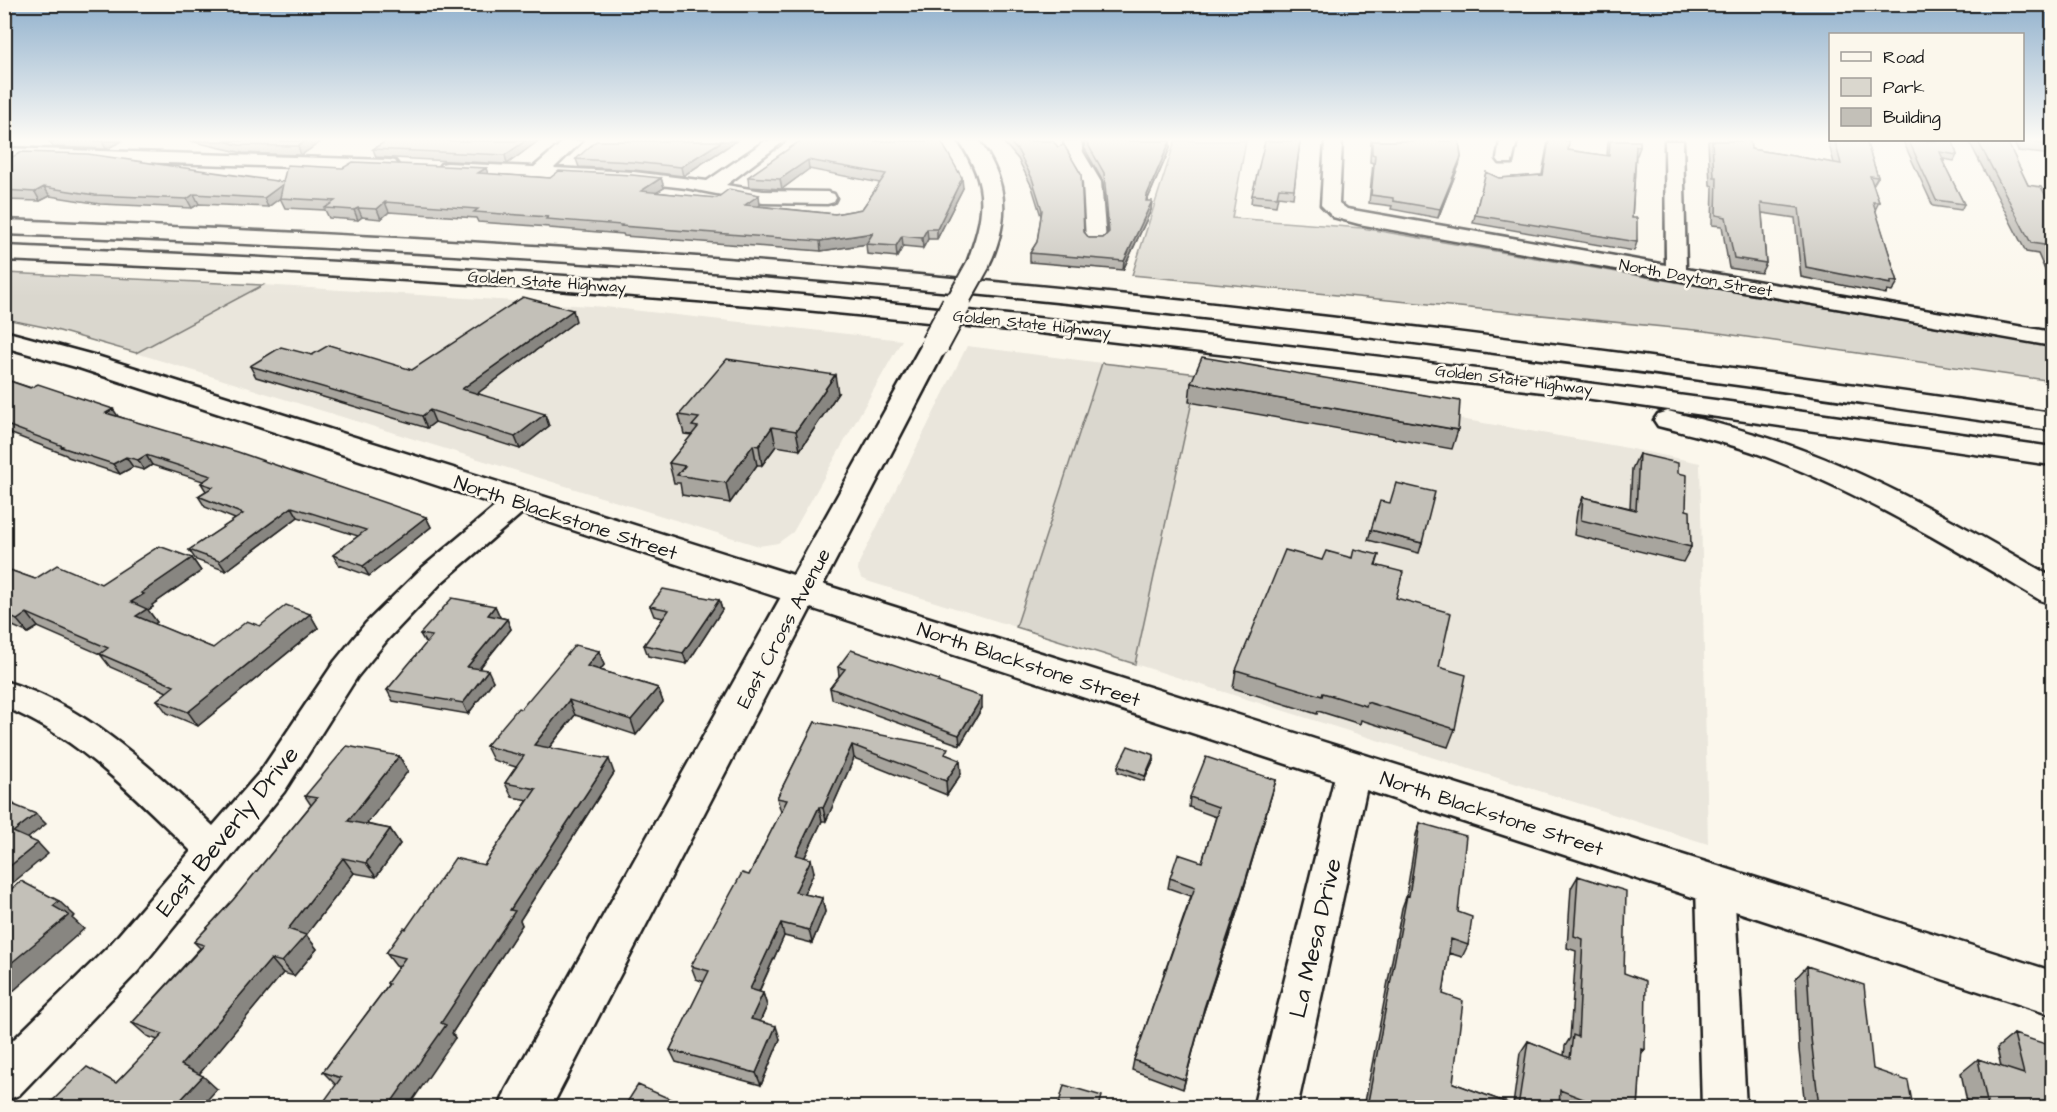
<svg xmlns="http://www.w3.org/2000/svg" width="2057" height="1112" viewBox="0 0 2057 1112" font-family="'Architects Daughter',sans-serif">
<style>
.built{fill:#eae6dc}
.green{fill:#dad7ce;stroke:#7b7a75;stroke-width:1.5}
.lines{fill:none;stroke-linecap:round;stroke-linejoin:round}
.minor-casing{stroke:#1c1c1c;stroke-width:5}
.tertiary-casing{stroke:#1c1c1c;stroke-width:5}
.secondary-casing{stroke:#1c1c1c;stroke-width:5}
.motorway-casing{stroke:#1c1c1c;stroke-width:5}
.minor{fill:#fbf7ec;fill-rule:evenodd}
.tertiary{fill:#fbf7ec;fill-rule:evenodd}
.secondary{fill:#fbf7ec;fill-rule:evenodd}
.motorway{fill:#fbf7ec;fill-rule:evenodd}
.tertiary-bridge-far1-casing{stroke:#1c1c1c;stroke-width:26;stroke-linecap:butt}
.tertiary-bridge-casing{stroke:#1c1c1c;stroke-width:32;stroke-linecap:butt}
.tertiary-bridge-far1{stroke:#fbf7ec;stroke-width:22}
.tertiary-bridge{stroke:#fbf7ec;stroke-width:28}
.wall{fill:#a8a59e;stroke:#1c1c1c;stroke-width:1.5}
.shaded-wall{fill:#888681;stroke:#1c1c1c;stroke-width:1.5}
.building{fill:#c3c0b8;stroke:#1c1c1c;stroke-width:1.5}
.labels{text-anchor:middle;stroke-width:5;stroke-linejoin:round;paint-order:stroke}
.far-street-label{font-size:16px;fill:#1c1c1c;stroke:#fbf7ec}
.street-label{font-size:20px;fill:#1c1c1c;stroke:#fbf7ec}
.near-street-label{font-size:24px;fill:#1c1c1c;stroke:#fbf7ec}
</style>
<rect width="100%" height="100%" fill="#fbf7ec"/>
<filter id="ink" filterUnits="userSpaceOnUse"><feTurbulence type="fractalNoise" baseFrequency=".0167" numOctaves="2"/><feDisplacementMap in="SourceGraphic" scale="12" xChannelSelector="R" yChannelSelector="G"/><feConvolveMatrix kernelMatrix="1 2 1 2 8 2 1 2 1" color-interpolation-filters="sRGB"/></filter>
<g filter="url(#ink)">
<path class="built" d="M263,285L605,307L902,340L793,532L778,543L759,546L136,353Z
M967,346L1102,363L1016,627L870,582L861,578L858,570L859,563Z
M1198,374L1617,446L1700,463L1708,844L1135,664Z"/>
<path class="green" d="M1175,141H1246L1232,218L1362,228L2052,347V381L1705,331L1132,275Z
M5,273L263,285L136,353L49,328L5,319Z
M1102,363L1198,374L1135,664L1016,627Z"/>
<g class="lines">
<defs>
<path id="minor" d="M564,141H582L554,168L634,172L707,181L765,141H784L726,185L763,191L827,192L834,194L836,198L834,202L827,204L763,203L686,188L634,182L447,173L441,172L438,168L441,164L447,163L534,167Z
M1064,141H1081L1083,152L1101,182L1106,241L1103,245H1089L1086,241L1083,182L1066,152Z
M1325,141H1342L1339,203L1347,209L1666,265L1665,141H1683L1686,269L2052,332V346L1359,224L1333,217L1321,205Z
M1500,141H1517L1512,163H1500L1497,159Z
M4,148L389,160L395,161L398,165L395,169L389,170L4,158Z
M519,492L529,495L532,501L529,507L442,582L388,639L357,677L284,792L138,971L19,1095L4,1101V1049L110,945L191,851C134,796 79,737 4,707V681C89,707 150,767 213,826L260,772L335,661L366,623L422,568L509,495Z
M1354,754L1366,758L1371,768L1297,1108H1253L1337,768L1342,758Z
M1715,868L1728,873L1734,885L1746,1108H1702L1696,885L1702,873Z"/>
<path id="tertiary" d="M959,141H979C1001,172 1009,200 999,238C996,248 993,259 987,268L979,270L971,268L967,263C985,214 990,186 959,141Z
M935,336L944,338L948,344L551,1108H499L506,1090L922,344L926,338Z"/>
<path id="secondary" d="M4,331L97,356L2052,971V1015L79,368L4,347Z"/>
<path id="motorway" d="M4,220C335,233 666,250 995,282C1349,315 1701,362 2052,413V430C1950,417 1848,400 1745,386C1547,359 1349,334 1150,312C769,270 387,248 4,234Z
M4,246C263,257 521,270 779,293C1205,331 1629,386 2052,447V465L1543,392L1031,332L775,307L518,287L261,271L4,260Z
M1668,411C1707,421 1745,430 1783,443C1878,476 1965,527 2052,577V604L2040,600C1951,547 1862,493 1764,456C1729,443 1693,435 1658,426L1654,420L1658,414Z"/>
</defs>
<use href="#minor" class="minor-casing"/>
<use href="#tertiary" class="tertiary-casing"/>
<use href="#secondary" class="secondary-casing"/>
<use href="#motorway" class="motorway-casing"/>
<use href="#minor" class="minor"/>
<use href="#tertiary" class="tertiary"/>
<use href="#secondary" class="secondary"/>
<use href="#motorway" class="motorway"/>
<defs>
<path id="tertiary-bridge-far1" d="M955,306L979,263"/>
<path id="tertiary-bridge" d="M935,344L956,305"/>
</defs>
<use href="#tertiary-bridge-far1" class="tertiary-bridge-far1-casing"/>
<use href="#tertiary-bridge" class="tertiary-bridge-casing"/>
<use href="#tertiary-bridge-far1" class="tertiary-bridge-far1"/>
<use href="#tertiary-bridge" class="tertiary-bridge"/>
</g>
<path class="wall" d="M49,141H122L106,149L53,147Z
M190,141H322L301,155L243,153Z
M386,141H538L507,164L376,157L373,149Z
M736,141L683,176L634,170L579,167L576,159Z
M800,141L963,188L937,239H928L923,248L903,246L897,257L867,254L866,244L821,251L624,236L623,234L549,228V227L478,222L476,218L389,212L381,219L362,217L358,220L329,218L325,210L285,208L280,198L268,207L199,204L192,208L100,204L50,196L40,201L4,200V161L283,182L488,174L550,178H661L664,188L656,192L760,205L758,206L835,214L862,209L880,183L809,169L782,189L749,187L748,177Z
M1004,141H1053L1084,232L1089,238H1103L1108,233L1103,182L1084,147L1085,141H1170V148L1147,201L1151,210L1123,270L1030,262V253L1037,242L1041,216L1032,187L1018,159L1004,143Z
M1300,141L1293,198L1278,196L1276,206L1251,203L1252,195Z
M1371,141H1459L1461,157L1459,165L1438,218L1391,209L1392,206L1369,203L1373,163L1370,162Z
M1548,141H1569L1568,150L1607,156L1608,141H1640V147L1637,155H1636L1632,218L1637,242L1634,251L1473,223L1486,172L1499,178L1542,175Z
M1708,141H1750L1751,149L1834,163L1828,141H1866L1878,177L1873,185L1879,202L1875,210L1898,282L1892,292L1887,291L1886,294L1801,277L1795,218L1762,213L1766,263L1761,273L1729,268L1722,226L1712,225L1713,186L1710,185Z
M1903,141H1953L1957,155L1954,161L1944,159V161L1943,162L1964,204L1961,210L1933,206Z
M1969,141H2007L2028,185L2052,207V286L2038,254L2026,252Z
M2013,141H2052V155L2018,151Z
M576,321L477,393L549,426L520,449L435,422L427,428L256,377L250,366L312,355L412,370Z
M4,379L426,517L431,527L369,576L339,565L333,555L358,536L298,517L226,571L196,560L189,550L235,519L205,507L198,496L206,491L201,483L203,481L152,465L144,470L133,467L120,474L68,457L66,455L4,431Z
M1191,383L1458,430L1452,449L1189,402Z
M838,393L800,450L776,446L762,465H757L730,503L682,495L680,483H674L669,463L692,435L684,434L679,415Z
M1639,454L1678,473L1686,510L1691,547L1683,562L1574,535L1577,512L1583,497L1630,508L1632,469Z
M1371,530L1422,543L1419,553L1368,540Z
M1379,555L1376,565L1439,667L1455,729L1448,747L1361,720L1360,724L1318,711L1317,714L1233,688L1236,670L1322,560Z
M192,558L201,571L152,605L153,607L148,610L157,622L154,624L213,648L260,626L310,614L318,628L198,726L167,713L157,700L167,692L110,667L100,654L38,627L28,633L4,622V568L35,579L101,584Z
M719,600L722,610L687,664L648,656L644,645L663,618L654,616L650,606Z
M495,606L500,617H499L507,619L511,629L479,669L493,681L468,714L393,701L387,690L426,644L420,634Z
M599,651L604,665L600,670L658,688L663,702L636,735L575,715L549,748L614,773L520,920L522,925L452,1033L455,1038L336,1085L323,1072L388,985L387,983L399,967L396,966L386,953L406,929L484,865L528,800L512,797L505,783L516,767L493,760L486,746L521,709Z
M838,667L939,680V683L982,708L960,745L832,699L830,688L839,676Z
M815,722L949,756L961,774L947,795L854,758L826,821H822L805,857L814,872L804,894L822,898L825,912L812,943L784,936L759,992L763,993L767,1006L760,1022L780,1039L761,1085L676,1062L670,1050L704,982L696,979L691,966L749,875L781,812L777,798Z
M399,756L408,771L366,824L390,829L400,844L376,877L354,873L306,935L317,949L294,976L283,973L199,1074L217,1089L116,1083L158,1040L147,1036L132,1023L200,948L194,942L233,900L311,805L305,796Z
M1154,760L1144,781L1118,772V766Z
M1276,780L1236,915L1202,1017L1183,1089L1132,1070L1134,1060L1191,896L1168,888L1170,878L1202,862L1216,817L1189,807L1190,797Z
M1420,823L1458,912L1468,945L1462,957L1449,953L1443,994L1453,1083L1513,1105L1520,1053L1528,1041L1564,1056L1565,1046L1570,1038L1576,951L1567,948L1571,888L1578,876L1624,973L1645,1050L1641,1055L1638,1107H1568L1559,1104V1107H1364L1402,908L1406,897L1416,835Z
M1807,966L1873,1069L1913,1107H1805L1799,1050L1796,978Z
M2014,1034L2052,1107H1968L1961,1073L1978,1059L2001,1067L1997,1048Z"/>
<path class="shaded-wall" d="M102,141H122L106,149Z
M306,141H322L301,155L298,146Z
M525,141H538L507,164L505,155Z
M722,141H736L683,176L681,167Z
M1170,141V148L1146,203L1145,209L1147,195Z
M1461,157L1459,165L1438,218L1440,209Z
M808,160L809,169L782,189L780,179Z
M486,168L489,177L478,173Z
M661,178L664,188L643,201L641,191Z
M962,178L963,188L937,239V229Z
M283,184L287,193L268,207L264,198Z
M44,187L50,196L40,201L35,192Z
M194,194L199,204L192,208L187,199Z
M759,195L760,205L746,215L745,205Z
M1152,201L1151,210L1123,270L1124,261Z
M385,202L389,212L381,219L377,209Z
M358,208L362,217L358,220L354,210Z
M927,229L928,239L923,248L922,238Z
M873,233L874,243L821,251L820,241Z
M902,236L903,246L897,257L896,246Z
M573,310L576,321L467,401L462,389Z
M835,375L838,393L800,450L796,431Z
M113,409L120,419L106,413Z
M430,410L435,422L427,428L422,416Z
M545,414L549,426L520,449L515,437Z
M772,427L776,446L762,465L759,446Z
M753,445L757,465L730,503L726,483Z
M146,455L152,465L144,470L138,460Z
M126,457L133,467L120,474L113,464Z
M292,507L298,517L226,571L219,561Z
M426,517L431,527L369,576L363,566Z
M192,558L201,571L152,605L153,607L148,610L157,622L146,630L136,616L131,602L141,593Z
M719,600L722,610L687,664L683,653Z
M495,606L500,617L492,625L488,615Z
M27,613L38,627L28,633L17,620Z
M310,614L318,628L198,726L188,712Z
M507,619L511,629L472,677L467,667Z
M599,651L604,665L592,680L587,666Z
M488,670L493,681L468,714L463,703Z
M658,688L663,702L636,735L631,720Z
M982,697V708L960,745L959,735Z
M569,700L575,715L540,759L534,745Z
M852,745L854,758L826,821L823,808Z
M1154,755V760L1144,781L1145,776Z
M399,756L408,771L358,835L348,821Z
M609,759L614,773L520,920L522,925L452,1033L455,1038L408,1107H388L510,910Z
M960,760L961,774L947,795L946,781Z
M1276,780L1236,915L1202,1017L1183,1089L1204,1008Z
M4,794L15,805L4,804Z
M819,807L822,821L799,869L796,855Z
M36,814L46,824L23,842L13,832Z
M390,829L400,844L376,877L366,863Z
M38,843L48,854L4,890V871Z
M343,858L354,873L306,935L317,949L294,976L282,962L288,929Z
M811,859L814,872L799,905L795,892Z
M822,898L825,912L812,943L809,930Z
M59,901L75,916L72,918L84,929L4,999V969L53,906Z
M781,923L784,936L754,1002L750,989Z
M271,959L283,973L196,1078L181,1065Z
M763,993L767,1006L755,1032L751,1019Z
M776,1026L780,1039L761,1085L756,1073Z
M203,1076L217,1089L201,1107H174Z"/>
<path class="building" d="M223,141H306L298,146L239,145Z
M386,141H525L505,155L373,149Z
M596,141H722L681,167L632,162L576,159Z
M800,141H941L962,178L937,229H927L922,238L902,236L896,246L866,244L873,233L820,241L621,226L622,225L546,219L548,217L474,212L478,209L385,202L377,209L358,208L354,210L325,208L335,201L280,198L283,184L264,198L194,194L187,199L95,195L44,187L35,192L4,190V161L22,152L88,154L283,182L287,165L343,168L353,162L486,168L478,173L550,178L559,171L632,175L661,178L641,191L717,198L729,189L759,195L745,205L835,214L862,209L886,174L808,160L780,179L748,177Z
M1009,141H1053L1058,147L1064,145L1081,174L1084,232L1089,238H1103L1109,232L1104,173L1086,141H1170L1147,195L1146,201H1152L1124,261L1030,253L1037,242L1042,210L1032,178L1018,151Z
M1265,141H1300L1294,189L1279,188L1277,197L1252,195Z
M1372,141H1459L1461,157L1440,209L1393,201V198L1371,195L1375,155L1372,154Z
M1549,141H1569L1568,150L1609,156L1610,141H1640V147L1636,146L1632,218H1637V242L1475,215L1486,172L1499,178L1543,175Z
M1712,141H1750L1751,149L1841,164L1835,141H1866L1878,177L1870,176L1879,202H1873L1898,282L1891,281V284L1806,267L1799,208L1761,203L1766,263L1734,258L1726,217L1716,215L1717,177H1714Z
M1909,141H1953L1957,155L1940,152L1944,161L1942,160L1964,204L1936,200Z
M1978,141H2007L2028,185L2041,187L2052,207V263L2044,245L2031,243Z
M2023,141H2052V145L2024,141Z
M523,297L573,310L462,389L545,414L515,437L430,410L422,416L250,366L281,347L312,355L329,345L412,370Z
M1202,357L1460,401L1458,430L1191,383Z
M727,359L835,375L796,431L772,427L759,446L753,445L726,483L677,475L685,466L669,463L698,427L692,426L699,418L679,415Z
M4,379L30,388L38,384L113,409L106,413L238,452L426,517L363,566L333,555L366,530L292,507L219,561L189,550L243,514L198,496L213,487L201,483L211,476L146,455L138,460L126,457L113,464L61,447L63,446L4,424Z
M1639,454L1678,463V473L1687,475L1686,510L1690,511L1691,547L1581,520L1583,497L1636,510Z
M1396,483L1435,492L1422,543L1371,530L1380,501L1390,503Z
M159,546L192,558L141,593L144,594L131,602L147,609L136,616L213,648L247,621L260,626L286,605L310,614L188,712L157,700L174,686L100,654L108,648L27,613L17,620L4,614V568L35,579L57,565L101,584Z
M1354,549L1379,555L1375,565L1403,572L1396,598L1451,613L1439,667L1466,675L1455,729L1367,702L1366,706L1323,693L1322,696L1236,670L1285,550L1322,560L1326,551L1352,558Z
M663,589L719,600L683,653L644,645L669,610L650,606Z
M452,598L495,606L488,615L507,619L467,667L488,670L463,703L387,690L432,636L420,634Z
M575,645L599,651L587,666L658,688L631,720L569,700L534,745L609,759L510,910L515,911L441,1023L446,1025L388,1107H320L341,1078L323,1072L389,984L387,983L405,958L386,953L404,928L406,929L455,858L484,865L536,789L505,783L524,756L486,746L518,708L521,709Z
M851,650L939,680L937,682L982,697L959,735L830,688L845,669L838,667Z
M815,722L948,748L945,754L960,760L946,781L852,745L823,808L819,807L796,855L811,859L795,892L822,898L809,930L781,923L750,989L763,993L751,1019L776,1026L756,1073L670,1050L709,971L691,966L742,873L749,875L787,800L777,798Z
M347,746L399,756L348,821L390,829L366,863L343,858L288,929L306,935L282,962L271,959L181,1065L203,1076L174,1107H46L87,1067L116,1083L163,1034L132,1023L204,945L194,942L233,900L317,798L305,796Z
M1128,746L1154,755L1145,776L1118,766Z
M1206,757L1276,780L1238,905L1204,1008L1185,1080L1134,1060L1195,887L1170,878L1178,854L1202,862L1217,814L1218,807L1190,797Z
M4,801L36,814L13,832L38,843L4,871Z
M1420,823L1466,836L1458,912L1472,917L1468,945L1451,939L1443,994L1463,1001L1453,1083L1518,1107L1528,1041L1570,1058L1573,1035L1578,1037L1583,939L1574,936L1578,876L1626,891L1624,973L1646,981L1645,1050L1642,1049L1638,1107H1604L1560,1090L1559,1107H1367L1407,895L1409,896Z
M21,881L59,901L53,906L69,915L4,969V895Z
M1807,966L1864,985L1873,1069L1908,1081L1913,1107H1819L1811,1038Z
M2014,1034L2052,1046V1107H1988L1978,1059L2024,1074Z
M638,1085L684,1105L682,1107H624Z
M1064,1085L1102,1096L1099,1107H1058Z"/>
</g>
<linearGradient id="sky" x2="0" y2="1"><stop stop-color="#91b1cd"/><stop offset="0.47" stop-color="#fdfbf6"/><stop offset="1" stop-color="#fdfbf6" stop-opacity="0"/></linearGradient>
<rect width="2057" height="297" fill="url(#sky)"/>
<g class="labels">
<g class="far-street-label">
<text transform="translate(1696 277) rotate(10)" y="6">North Dayton Street</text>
<text transform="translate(547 281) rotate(4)" y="6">Golden State Highway</text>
<text transform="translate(1032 323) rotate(6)" y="6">Golden State Highway</text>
<text transform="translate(1514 379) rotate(7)" y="6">Golden State Highway</text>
</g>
<g class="street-label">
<text transform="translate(566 517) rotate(18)" y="7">North Blackstone Street</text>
<text transform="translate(783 628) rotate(-62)" y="7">East Cross Avenue</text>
<text transform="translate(1029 664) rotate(18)" y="7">North Blackstone Street</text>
<text transform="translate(1492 813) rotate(18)" y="7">North Blackstone Street</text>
</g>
<g class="near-street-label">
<text transform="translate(227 831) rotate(-51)" y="8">East Beverly Drive</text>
<text transform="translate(1315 938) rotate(-77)" y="8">La Mesa Drive</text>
</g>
</g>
<rect width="2057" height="1112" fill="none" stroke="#fbf7ec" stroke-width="24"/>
<rect x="12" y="12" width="2033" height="1088" fill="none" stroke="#1c1c1c" stroke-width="2" filter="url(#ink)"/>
<rect x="1829" y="33" width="195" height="108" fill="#fbf7ec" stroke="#a29f99" stroke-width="1.5"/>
<rect x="1841" y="52" width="30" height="9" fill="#fbf7ec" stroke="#a29f99" stroke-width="1.5"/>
<text x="1883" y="63" font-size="18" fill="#1c1c1c">Road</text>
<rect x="1841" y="78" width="30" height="18" fill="#dad7ce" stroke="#a29f99" stroke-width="1.5"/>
<text x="1883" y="93" font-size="18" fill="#1c1c1c">Park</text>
<rect x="1841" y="108" width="30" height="18" fill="#c3c0b8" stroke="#a29f99" stroke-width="1.5"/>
<text x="1883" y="123" font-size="18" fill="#1c1c1c">Building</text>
</svg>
